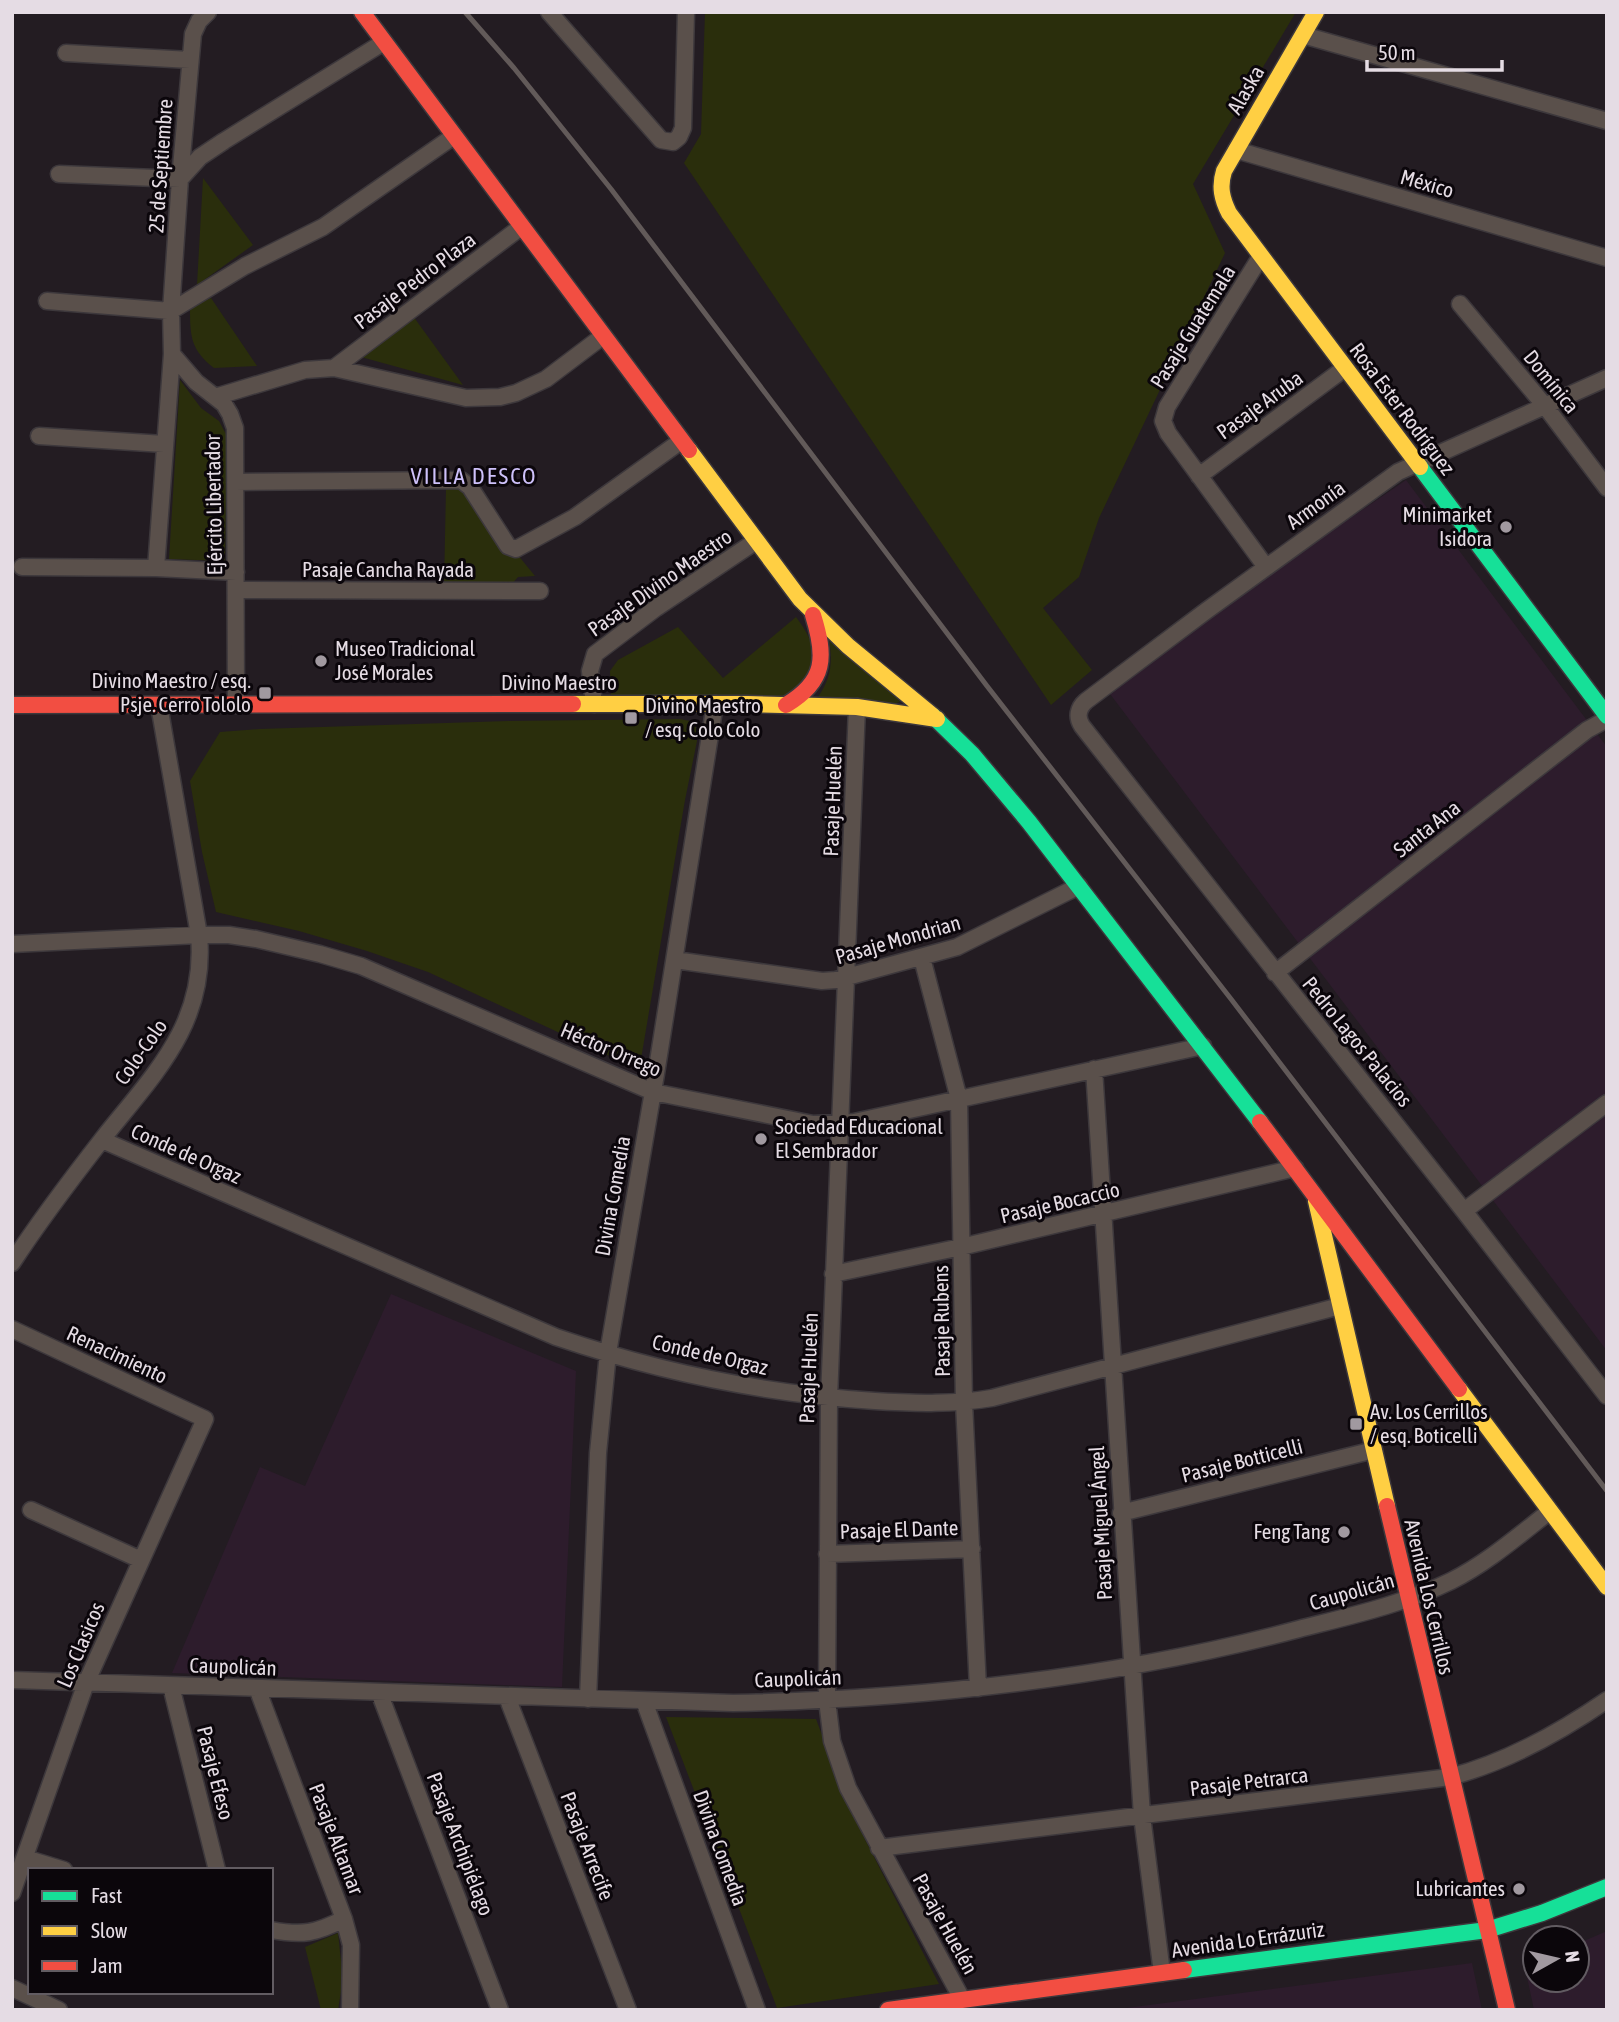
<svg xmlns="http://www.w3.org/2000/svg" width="1619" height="2022" viewBox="0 0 1619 2022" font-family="'Asap Condensed',sans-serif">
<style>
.built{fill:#2d1c2c}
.green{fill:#2a2e0c}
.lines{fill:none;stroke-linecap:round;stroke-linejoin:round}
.street-casing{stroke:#3d383c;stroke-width:19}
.fast-casing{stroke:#3d383c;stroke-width:19}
.slow-casing{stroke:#3d383c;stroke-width:19}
.jam-casing{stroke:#3d383c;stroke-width:19}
.street{stroke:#5a504b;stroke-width:16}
.fast{stroke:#16e098;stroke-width:16}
.slow{stroke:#ffcf43;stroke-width:16}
.jam{stroke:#f24e42;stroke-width:16}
.rail{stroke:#625a59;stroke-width:5}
.poi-dot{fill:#a199a0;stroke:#0b060b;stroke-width:2.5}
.labels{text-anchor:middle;stroke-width:6;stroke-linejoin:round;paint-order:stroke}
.street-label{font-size:21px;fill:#e5dce4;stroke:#0b060b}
.poi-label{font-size:21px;fill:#e5dce4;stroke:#0b060b;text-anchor:end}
.neighbourhood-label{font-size:23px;letter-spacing:2px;fill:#cec1fa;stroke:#0b060b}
</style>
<rect width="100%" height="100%" fill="#231c22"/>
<path class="built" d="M1406,480L1607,747V1351L1104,686Z
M391,1294L576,1371L562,1687L172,1673L260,1467L305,1486Z
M1607,1931V2010H1534L1524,1963L1535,1959V1980H1577V1944Z
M1472,1963L1482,2010H1111Z"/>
<path class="green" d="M705,12H1296L1193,184L1225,253L1099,518L1079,577L1043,608L1092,670L1051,705L684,163L701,134Z
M203,178L253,245L197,285Z
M211,298L257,366L214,368C191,350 190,337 190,308Z
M413,316L463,385L361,357Z
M180,380L201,408L219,421L227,436L225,561L169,559Z
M462,487L535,576L518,577L511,585L444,586L446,488Z
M796,617C822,651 816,665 794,698L611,701L610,671L618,660L678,627L723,678Z
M829,640L903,700L895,704L818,697C831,678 833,662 829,640Z
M680,719L690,721L696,727L697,741L685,800L641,1059L629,1065L428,972L367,951L299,931L216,912L202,852L190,781L220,732L260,729L508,721Z
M666,1717L816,1719L851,1812L939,1984L777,2008Z
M338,1933L343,1979L338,2010H321L305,1947Z"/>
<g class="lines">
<defs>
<path id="street" d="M208,12L199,21L193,34L180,179L171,311L172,354L196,382L224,404L230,414L235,428L236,705
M549,12L661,140L673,142L679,137L683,128L686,12
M1303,35L1607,121
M66,53L190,60
M1236,150L1607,258
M59,174L180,179L200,157L224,141L384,42
M1261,256L1167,407L1163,421L1168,433L1266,567
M47,301L171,311L245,266L323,227L454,136
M1460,304L1545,406L1607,488
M334,368L521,227
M1607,378L1398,472L1206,611L1086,701C1078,708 1076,717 1082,726L1464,1211L1607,1396
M215,397L305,370L334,368L466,398L500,397L516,393L546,379L603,336
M39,436L164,444
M1199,476L1345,368
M235,482L461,480L470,487L508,546L516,549L575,517L681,441
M22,567L156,568L236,572
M156,568L172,354
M236,590L540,591
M594,704L590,671L595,654L656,608L756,541
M857,707L829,1398L827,1700L832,1741L848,1788L962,1999
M12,944L199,935H229L256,939L320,954L361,966L653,1092L813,1124L854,1122L1203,1046
M922,958L959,1099L964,1403L978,1688
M675,960L822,981L836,980L957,947L1079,886
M1275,973L1587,730L1607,719
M1094,1069L1142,1816L1162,1973
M102,1140L556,1337C659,1372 767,1394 875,1401C916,1403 951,1405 992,1398L1340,1306
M1464,1211L1607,1103
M12,1263C40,1220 72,1178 104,1137C155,1073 207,1023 199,935L159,705
M833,1274L961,1247L1295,1168
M12,1329L205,1419L86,1683L12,1893
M31,1510L141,1560
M1121,1513L1374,1450
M827,1554L972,1549
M12,1680L733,1703C924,1699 1115,1678 1299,1629C1350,1616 1404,1604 1451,1581C1487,1563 1518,1536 1550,1511
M171,1686L217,1870
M257,1688L344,1919L351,1945L350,2010
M379,1692L500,2010
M507,1697L628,2010
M588,1699L598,1453L608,1353L656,1074L715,704
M644,1701L757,2010
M879,1848L1450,1777C1507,1762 1559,1733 1607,1700
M25,1858L64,1870
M271,1930C303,1936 316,1933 344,1919
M12,1988L59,2010"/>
<path id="fast" d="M1420,467L1607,716
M933,716L972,754L1029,822L1260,1122
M1184,1970L1487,1930L1542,1913L1607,1887"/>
<path id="slow" d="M1316,12L1224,171C1219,187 1222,199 1229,213L1420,467
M689,450L800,599L848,646L933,716
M573,704H748L857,707L937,719
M1316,1201L1387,1506
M1459,1389L1607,1587"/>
<path id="jam" d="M362,12L689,450
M12,705L573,704
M786,705C826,681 826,657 813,615
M1260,1122L1459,1389
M1387,1506L1507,2010
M888,2010L1184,1970"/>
</defs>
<use href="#street" class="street-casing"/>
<use href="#fast" class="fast-casing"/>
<use href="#slow" class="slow-casing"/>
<use href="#jam" class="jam-casing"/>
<use href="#street" class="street"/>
<use href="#fast" class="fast"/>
<use href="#slow" class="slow"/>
<use href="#jam" class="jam"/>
<path class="rail" d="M465,12L514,68L611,189L987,686L1231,999L1607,1491"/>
</g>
<g class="poi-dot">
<circle cx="1506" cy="527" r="7"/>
<circle cx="321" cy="661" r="7"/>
<rect x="258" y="686" width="14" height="14" rx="3.5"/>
<rect x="624" y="711" width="14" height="14" rx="3.5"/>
<circle cx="761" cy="1139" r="7"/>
<rect x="1349" y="1417" width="14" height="14" rx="3.5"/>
<circle cx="1344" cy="1532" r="7"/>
<circle cx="1519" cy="1889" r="7"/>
</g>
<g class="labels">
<g class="street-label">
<text transform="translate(1246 90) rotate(-60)" y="7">Alaska</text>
<text transform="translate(161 166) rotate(-86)" y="7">25 de Septiembre</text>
<text transform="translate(1427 184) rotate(16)" y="7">México</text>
<text transform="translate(415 281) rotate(-37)" y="7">Pasaje Pedro Plaza</text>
<text transform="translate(1193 327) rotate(-58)" y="7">Pasaje Guatemala</text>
<text transform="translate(1551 382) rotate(51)" y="7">Domínica</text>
<text transform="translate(1260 405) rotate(-36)" y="7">Pasaje Aruba</text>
<text transform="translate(1402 409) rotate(53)" y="7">Rosa Ester Rodríguez</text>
<text transform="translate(214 505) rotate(-91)" y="7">Ejército Libertador</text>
<text transform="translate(1316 505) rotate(-36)" y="7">Armonía</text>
<text x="388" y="577">Pasaje Cancha Rayada</text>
<text transform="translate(660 583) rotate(-35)" y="7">Pasaje Divino Maestro</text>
<text x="559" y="690">Divino Maestro</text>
<text transform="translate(833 801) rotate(-88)" y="7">Pasaje Huelén</text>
<text transform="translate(1427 829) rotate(-38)" y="7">Santa Ana</text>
<text transform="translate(898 940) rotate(-16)" y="7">Pasaje Mondrian</text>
<text transform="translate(1357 1042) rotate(51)" y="7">Pedro Lagos Palacios</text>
<text transform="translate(611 1050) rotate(23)" y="7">Héctor Orrego</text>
<text transform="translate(141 1052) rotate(-55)" y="7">Colo-Colo</text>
<text transform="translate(186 1154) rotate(24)" y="7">Conde de Orgaz</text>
<text transform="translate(613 1196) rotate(-80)" y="7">Divina Comedia</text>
<text transform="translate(1060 1203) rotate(-13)" y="7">Pasaje Bocaccio</text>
<text transform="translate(942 1321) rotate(-91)" y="7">Pasaje Rubens</text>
<text transform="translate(117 1355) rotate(25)" y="7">Renacimiento</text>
<text transform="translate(710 1355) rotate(13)" y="7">Conde de Orgaz</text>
<text transform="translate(809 1368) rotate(-88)" y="7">Pasaje Huelén</text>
<text transform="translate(1242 1461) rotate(-14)" y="7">Pasaje Botticelli</text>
<text transform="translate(1101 1523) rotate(-93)" y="7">Pasaje Miguel Ángel</text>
<text transform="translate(899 1530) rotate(-2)" y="7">Pasaje El Dante</text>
<text transform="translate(1352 1592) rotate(-16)" y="7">Caupolicán</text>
<text transform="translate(1429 1597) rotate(77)" y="7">Avenida Los Cerrillos</text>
<text transform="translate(81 1645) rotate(-67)" y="7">Los Clasicos</text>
<text transform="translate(233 1667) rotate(2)" y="7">Caupolicán</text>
<text transform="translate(798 1679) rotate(-2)" y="7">Caupolicán</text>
<text transform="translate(215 1773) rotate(76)" y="7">Pasaje Efeso</text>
<text transform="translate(1249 1782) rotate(-7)" y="7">Pasaje Petrarca</text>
<text transform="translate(336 1839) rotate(69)" y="7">Pasaje Altamar</text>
<text transform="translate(460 1844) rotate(69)" y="7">Pasaje Archipiélago</text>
<text transform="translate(587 1846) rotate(69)" y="7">Pasaje Arrecife</text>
<text transform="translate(720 1848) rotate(70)" y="7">Divina Comedia</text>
<text transform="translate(945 1924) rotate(61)" y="7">Pasaje Huelén</text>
<text transform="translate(1248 1940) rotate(-8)" y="7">Avenida Lo Errázuriz</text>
</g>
<g class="poi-label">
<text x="1492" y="522">Minimarket<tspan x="1492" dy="24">Isidora</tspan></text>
<text x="335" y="656" text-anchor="start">Museo Tradicional<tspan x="335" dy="24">José Morales</tspan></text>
<text x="251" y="688">Divino Maestro / esq.<tspan x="251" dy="24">Psje. Cerro Tololo</tspan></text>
<text x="645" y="713" text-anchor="start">Divino Maestro<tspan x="645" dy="24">/ esq. Colo Colo</tspan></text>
<text x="775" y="1134" text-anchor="start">Sociedad Educacional<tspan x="775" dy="24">El Sembrador</tspan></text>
<text x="1370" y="1419" text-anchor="start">Av. Los Cerrillos<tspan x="1370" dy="24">/ esq. Boticelli</tspan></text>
<text x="1330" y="1539">Feng Tang</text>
<text x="1505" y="1896">Lubricantes</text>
</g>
<g class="neighbourhood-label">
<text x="474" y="484">VILLA DESCO</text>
</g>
</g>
<rect width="1619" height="2022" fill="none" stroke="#e5dce4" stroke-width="28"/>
<rect x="28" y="1868" width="245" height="126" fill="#0b060b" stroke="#625c62" stroke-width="2"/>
<rect x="42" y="1891" width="35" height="10" fill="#16e098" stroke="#625c62" stroke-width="2"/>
<text x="91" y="1903" font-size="21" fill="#e5dce4">Fast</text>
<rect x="42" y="1926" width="35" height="10" fill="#ffcf43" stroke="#625c62" stroke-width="2"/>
<text x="91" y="1938" font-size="21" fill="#e5dce4">Slow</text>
<rect x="42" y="1961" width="35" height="10" fill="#f24e42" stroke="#625c62" stroke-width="2"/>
<text x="91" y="1973" font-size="21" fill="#e5dce4">Jam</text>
<g transform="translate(1556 1959) rotate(82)"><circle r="33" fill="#0b060b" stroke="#625c62" stroke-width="2"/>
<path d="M0-5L12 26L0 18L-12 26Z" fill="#a199a0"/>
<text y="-10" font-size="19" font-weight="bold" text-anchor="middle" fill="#e5dce4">N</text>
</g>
<path d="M1367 60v10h135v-10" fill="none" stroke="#e5dce4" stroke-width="3.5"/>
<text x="1378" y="60" font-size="21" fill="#e5dce4" stroke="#0b060b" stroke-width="5" paint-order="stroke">50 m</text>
</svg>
